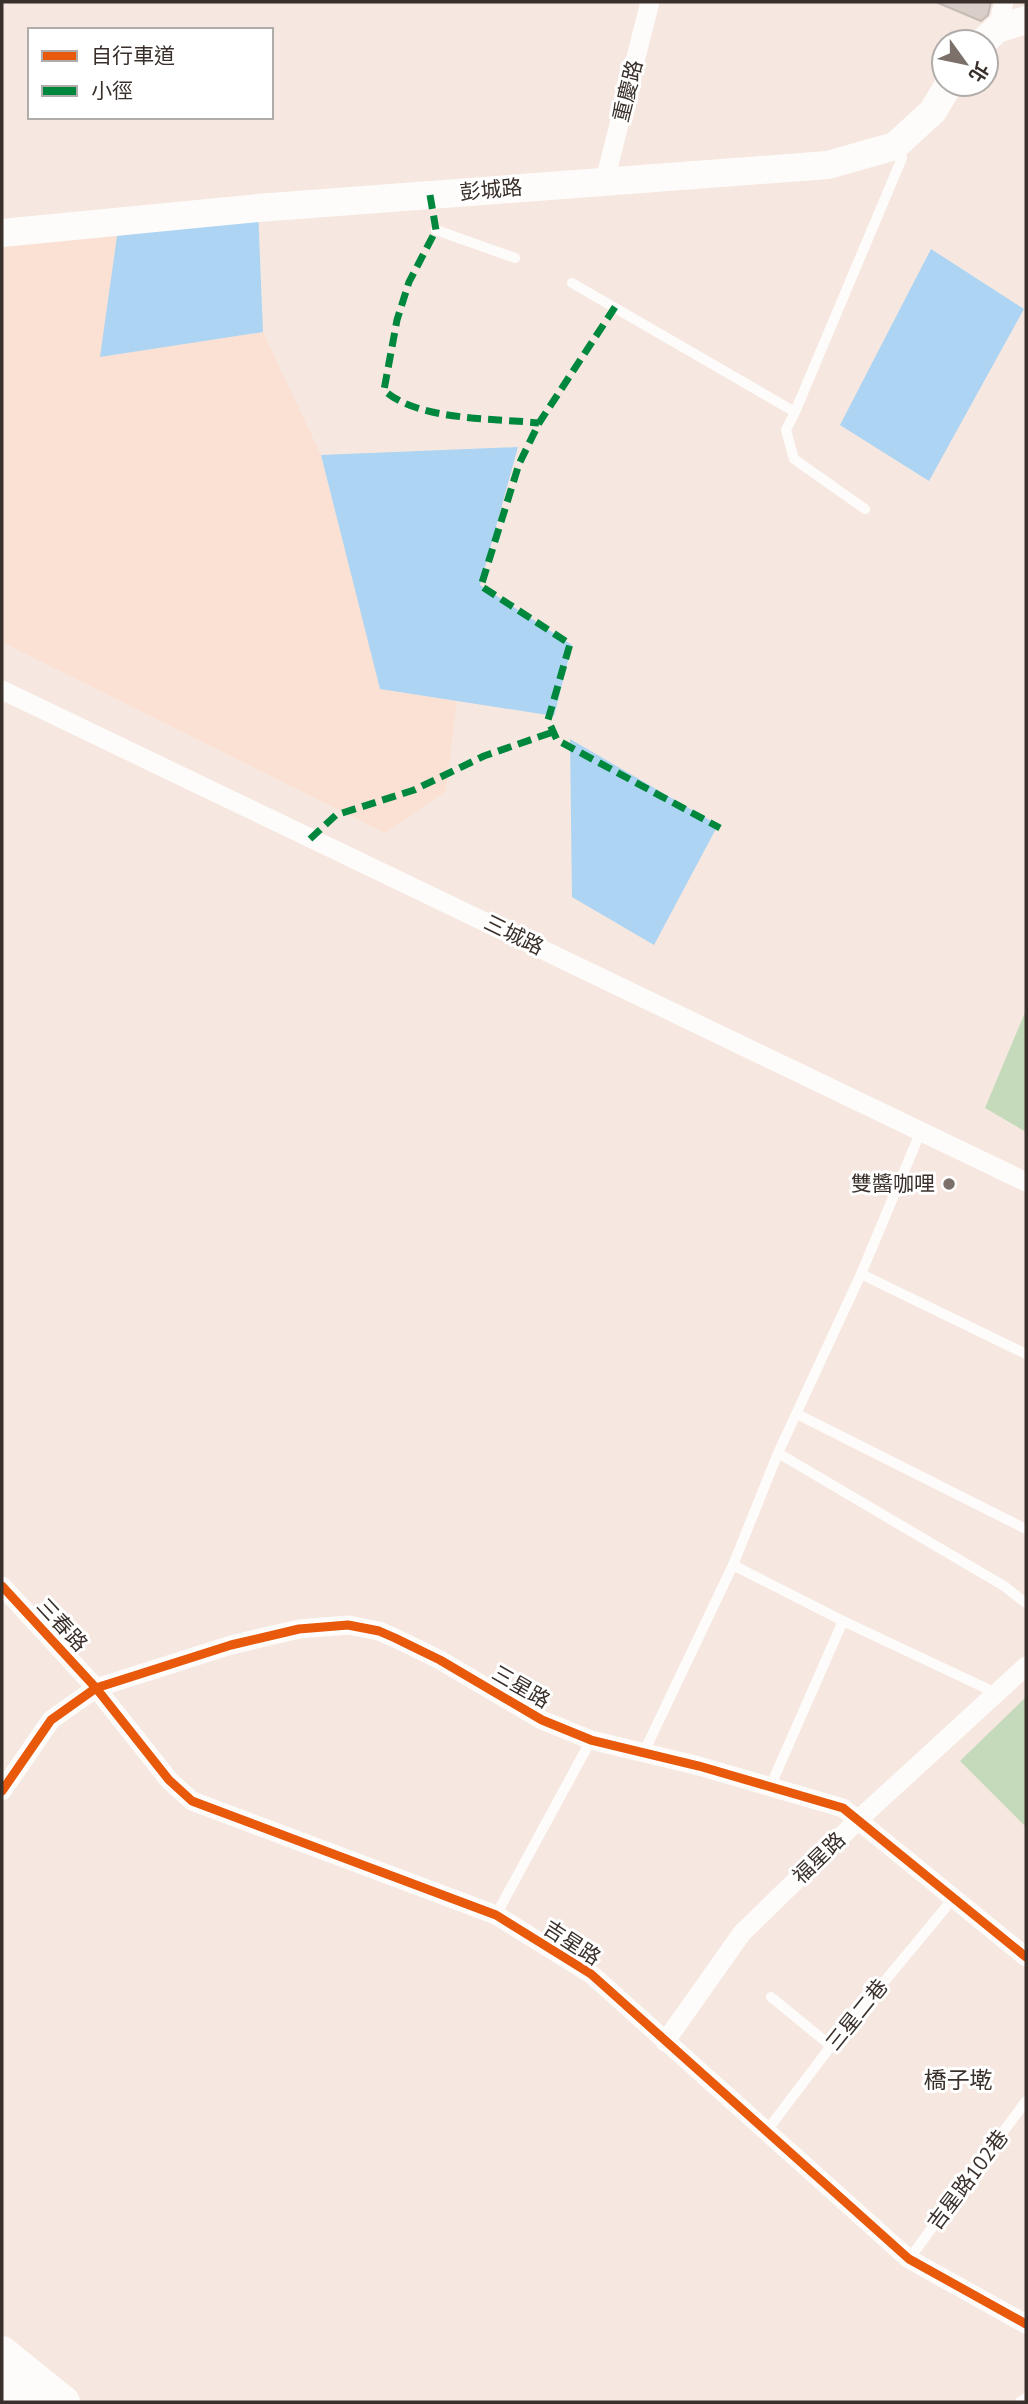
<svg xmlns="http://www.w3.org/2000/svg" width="1028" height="2404" viewBox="0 0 1028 2404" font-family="'PT Sans','Noto Sans TC',sans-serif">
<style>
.built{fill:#fae1d4}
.green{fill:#c5daba}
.water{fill:#add4f2}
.building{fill:#d9cfc8;stroke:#c6bcb6;stroke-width:2}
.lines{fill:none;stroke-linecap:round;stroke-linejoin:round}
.lane{stroke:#fefcfa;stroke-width:10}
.street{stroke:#fefcfa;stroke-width:19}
.secondary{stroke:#fefcfa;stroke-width:28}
.primary{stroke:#fefcfa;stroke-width:32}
.quiet{stroke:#00873e;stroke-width:7;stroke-dasharray:14 7;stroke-linecap:butt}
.cycleway-casing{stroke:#fff;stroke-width:13}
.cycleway{stroke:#e8590c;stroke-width:9}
.poi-dot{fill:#7c706a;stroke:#fff;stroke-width:2.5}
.labels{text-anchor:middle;stroke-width:6;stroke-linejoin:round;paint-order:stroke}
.street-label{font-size:21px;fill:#3a302b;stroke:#fff}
.poi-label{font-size:21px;fill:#3a302b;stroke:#fff;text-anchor:end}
.neighbourhood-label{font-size:23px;fill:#3a302b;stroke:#fff}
</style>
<rect width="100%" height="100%" fill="#f6e8e0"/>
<path class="built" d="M119,222L101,357L263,332L321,455L380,689L457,701L446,791L385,833L2,642V247Z"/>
<path class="green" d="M1026,1010V1132L985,1108Z
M1026,1697V1827L960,1761Z"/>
<path class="water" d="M258,208L263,332L100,357L119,222Z
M931,249L1024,309L929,481L840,425Z
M518,447L480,585L572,645L554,716L380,689L321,455Z
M570,739L718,825L654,945L572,897Z"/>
<path class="building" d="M936,2H991L988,15L981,21Z"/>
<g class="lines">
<path class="lane" d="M436,230L515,258
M572,283L795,412L902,158L896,148
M795,412L786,430L794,459L865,509
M861,1274L1026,1354
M797,1414L1026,1529
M778,1453L1004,1586L1026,1603
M733,1565L843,1621L994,1692
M643,1754L733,1565L778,1453L861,1274L921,1131
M770,1787L843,1621
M496,1915L591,1740
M771,1997L831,2046
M765,2133L831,2046L952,1900
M909,2259L1026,2101
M1020,2402L1026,2398"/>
<path class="street" d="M997,29L1004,2
M605,180L650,2
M2,690L1026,1182
M2,1586L96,1688L169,1780L192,1801L496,1915L591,1974L909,2259L1026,2324
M2,1791L51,1720L96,1688L231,1645L299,1629L348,1625L379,1631L395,1638L440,1660L542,1720L591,1740L699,1766L843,1808L1026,1957
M665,2042L742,1933L858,1820L1026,1666"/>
<path class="secondary" d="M983,42L997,29L1026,20
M2,233L258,208L828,165L895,146L933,111L949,84"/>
<path class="primary" d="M2,2352L64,2402
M2,2385L25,2402"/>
<path class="quiet" d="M430,195L436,230L409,282L397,320L384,390C417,421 494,418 539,423
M615,307L539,423L519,464L481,586L570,644L548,720L557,740L720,828
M310,839L336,815L414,790L484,756L553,732"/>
<defs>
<path id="cycleway" d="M2,1586L96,1688L169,1780L192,1801L496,1915L591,1974L909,2259L1026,2324
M2,1791L51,1720L96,1688L231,1645L299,1629L348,1625L379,1631L395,1638L440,1660L542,1720L591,1740L699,1766L843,1808L1026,1957"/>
</defs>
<use href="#cycleway" class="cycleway-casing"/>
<use href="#cycleway" class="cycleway"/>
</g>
<circle class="poi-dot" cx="949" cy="1184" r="7"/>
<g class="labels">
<g class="street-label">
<text transform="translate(628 91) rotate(-76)" y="7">重慶路</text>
<text transform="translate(491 190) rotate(-5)" y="7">彭城路</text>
<text transform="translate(514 935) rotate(26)" y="7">三城路</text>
<text transform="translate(62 1625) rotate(47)" y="7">三春路</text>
<text transform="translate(521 1687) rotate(30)" y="7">三星路</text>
<text transform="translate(819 1858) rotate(-44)" y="7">福星路</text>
<text transform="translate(572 1943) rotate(33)" y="7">吉星路</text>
<text transform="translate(857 2015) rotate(-51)" y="7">三星二巷</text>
<text transform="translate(968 2180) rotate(-53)" y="7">吉星路102巷</text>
</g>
<g class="poi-label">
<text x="935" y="1191">雙醬咖哩</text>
</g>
<g class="neighbourhood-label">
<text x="958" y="2088">橋子墘</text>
</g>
</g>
<rect width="1028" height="2404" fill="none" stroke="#3a302b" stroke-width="7"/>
<rect x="28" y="28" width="245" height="91" fill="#ffffff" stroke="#b0acaa" stroke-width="2"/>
<rect x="42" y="51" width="35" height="10" fill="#e8590c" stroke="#b0acaa" stroke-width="2"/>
<text x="91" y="63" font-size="21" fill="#3a302b">自行車道</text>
<rect x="42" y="86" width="35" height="10" fill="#00873e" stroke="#b0acaa" stroke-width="2"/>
<text x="91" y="98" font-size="21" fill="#3a302b">小徑</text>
<g transform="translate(965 63) rotate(123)"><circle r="33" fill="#ffffff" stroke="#b0acaa" stroke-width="2"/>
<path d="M0-5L12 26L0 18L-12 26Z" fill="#7c706a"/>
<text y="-10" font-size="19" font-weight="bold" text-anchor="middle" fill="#3a302b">北</text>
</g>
</svg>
